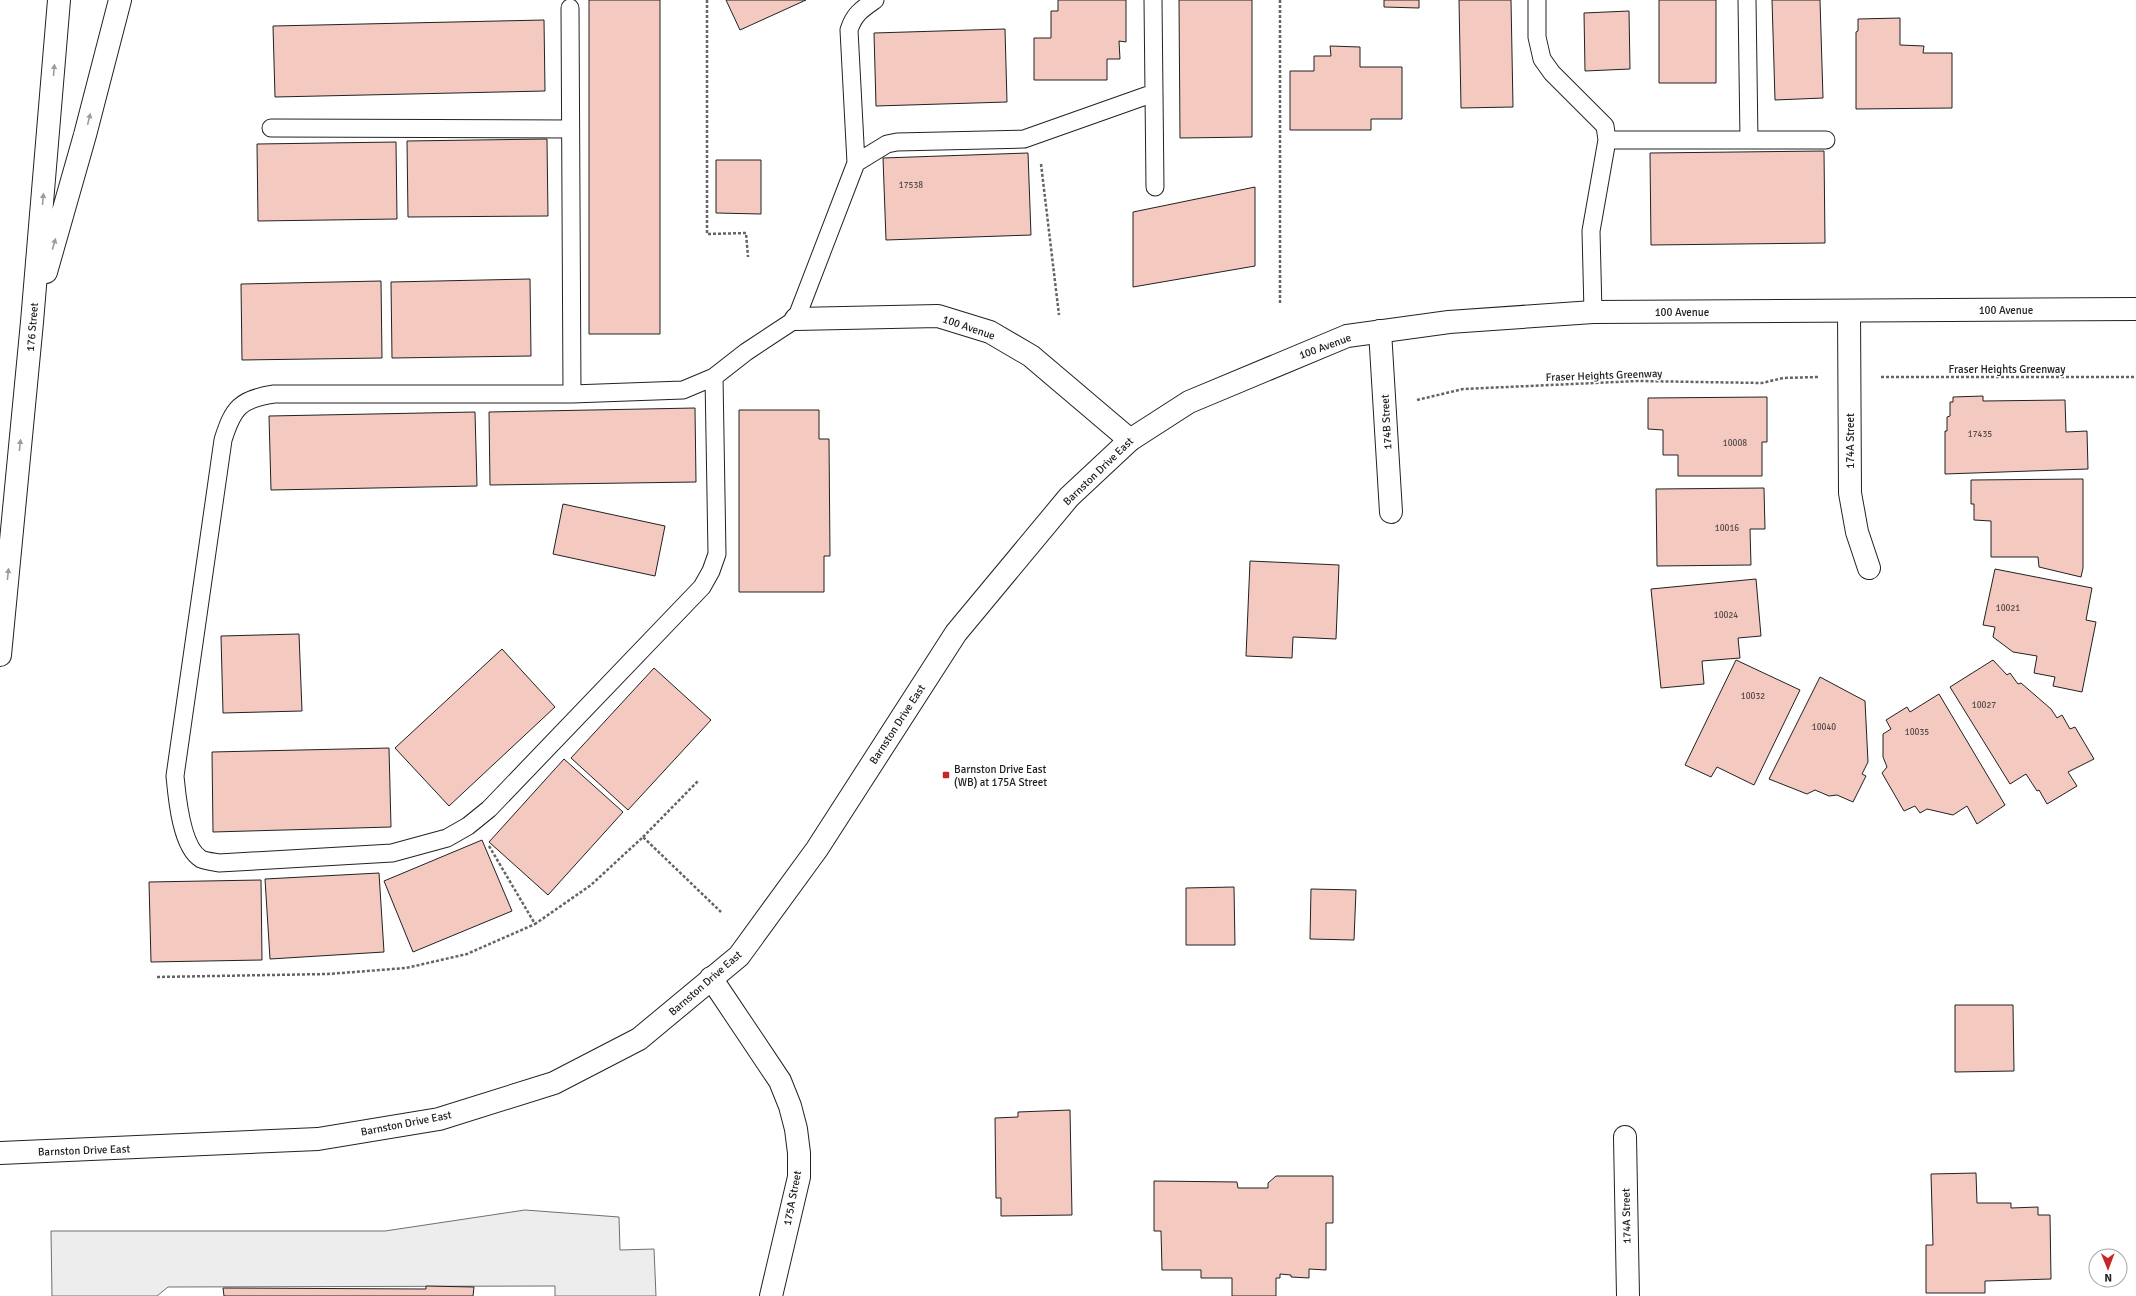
<svg xmlns="http://www.w3.org/2000/svg" width="2136" height="1296" viewBox="0 0 2136 1296" font-family="Signika,sans-serif">
<style>
.parking{fill:#ededed;stroke:#6f6f6f}
.building{fill:#f3c9c0;stroke:#222}
.lines{fill:none;stroke-linecap:round;stroke-linejoin:round}
.lane-casing{stroke:#222;stroke-width:19}
.street-casing{stroke:#222;stroke-width:24}
.secondary-casing{stroke:#222;stroke-width:24}
.highway-casing{stroke:#222;stroke-width:24}
.path{stroke:#646464;stroke-width:2.5;stroke-dasharray:3 2;stroke-linecap:butt}
.lane{stroke:#fff;stroke-width:17}
.street{stroke:#fff;stroke-width:22}
.secondary{stroke:#fff;stroke-width:22}
.highway{stroke:#fff;stroke-width:22}
.oneway{fill:#9c9c9c}
.poi-dot{fill:#c62828;stroke:#fff;stroke-width:1.5}
.labels{text-anchor:middle;stroke-width:3;stroke-linejoin:round;paint-order:stroke}
.number-label{font-size:9px;fill:#564c4a}
.street-label{font-size:11px;fill:#222;stroke:#fff}
.poi-label{font-size:11px;fill:#222;stroke:#fff;text-anchor:start}
</style>
<rect width="100%" height="100%" fill="#fff"/>
<path class="parking" d="M525,1210L619,1217L620,1250L654,1249L656,1296H555V1286L168,1287L157,1296H52L51,1231H385Z"/>
<path class="building" d="M589,0H660V334H589Z
M726,0H806L740,30Z
M1058,0H1126V42L1119,41L1120,59H1107V80H1034V38H1051V11H1058Z
M1179,0H1252V137L1180,138Z
M1384,0H1419V8L1384,7Z
M1459,0H1511L1513,107L1461,108Z
M1659,0H1716V83H1659Z
M1772,0H1820L1823,98L1775,100Z
M1629,11L1630,69L1585,71L1584,13Z
M1900,18V45L1924,46L1923,53H1952V108L1856,109V32L1858,31V19Z
M544,20L545,91L275,97L273,26Z
M1005,29L1007,102L876,106L874,33Z
M1330,46L1360,47V67H1402V119H1371V130H1290V71H1314V56H1331Z
M547,139L548,216L408,217L407,141Z
M396,142L397,219L258,221L257,144Z
M1824,151L1825,243L1651,245L1650,153Z
M1028,153L1031,235L886,240L883,158Z
M716,160H761V214L716,213Z
M1255,187V266L1133,287V212Z
M530,279L531,356L392,358L391,282Z
M381,281L382,358L242,360L241,284Z
M1983,396V401L2065,400L2066,432L2087,431L2088,469L1945,474V431H1947V417L1950,416V402H1953V397Z
M1767,397V442H1762V476H1678V455H1663V430L1648,429V398Z
M695,408L696,482L490,485L489,412Z
M739,410H819V439H829L830,556H824V592H739Z
M475,412L477,486L271,490L269,416Z
M2083,479V568L2081,577L2039,567L2038,557H1991V521L1974,520V504H1971V480Z
M1764,488L1765,529H1750L1751,565L1657,566L1656,489Z
M563,504L665,526L655,576L553,554Z
M1250,561L1339,565L1336,639L1293,637L1292,658L1246,656Z
M1995,569L2092,588L2086,620L2096,622L2082,692L2053,686L2055,677L2034,673L2037,656L2013,652L1993,637L1995,627L1983,625Z
M1756,579L1761,636L1738,638L1740,658L1702,661L1704,684L1661,688L1651,589Z
M299,634L302,711L223,713L221,636Z
M502,649L555,707L449,806L395,748Z
M1736,660L1800,690L1754,785L1717,767L1711,777L1685,765Z
M1993,660L2007,675L2010,673L2018,684L2021,683L2051,709L2057,718L2062,715L2070,729L2075,727L2094,759L2068,772L2077,786L2047,804L2039,790L2037,791L2026,774L2010,784L1950,687Z
M654,668L711,720L628,810L571,758Z
M1820,677L1865,701L1868,762L1862,774L1866,776L1853,802L1837,795L1829,796L1815,790L1807,794L1769,779Z
M1939,694L2005,805L1977,824L1967,806L1953,815L1927,809L1920,813L1915,806L1904,811L1882,773L1887,767L1883,757V734L1891,729L1886,720L1907,707L1910,712Z
M389,748L391,827L213,832L212,752Z
M564,759L623,812L548,895L489,842Z
M482,840L512,911L413,952L384,881Z
M379,873L384,952L270,959L265,879Z
M261,880L262,960L151,962L149,882Z
M1234,887L1235,945H1186V888Z
M1311,889L1356,890L1354,940L1310,939Z
M1955,1005H2013L2014,1071L1955,1072Z
M1070,1110L1072,1215L1001,1216V1198H996L995,1118L1018,1117V1112Z
M1976,1173L1977,1203H2011V1208L2038,1207V1215H2050L2051,1279L1985,1281V1293H1926V1245H1933L1931,1174Z
M1276,1176H1333V1223H1326V1270L1309,1269V1278L1291,1277V1275L1280,1274V1278H1276V1296H1232V1278H1201V1270H1162L1161,1231H1154V1181L1237,1182L1238,1188H1268V1183Z
M426,1286L474,1287L473,1296H224L223,1288L426,1289Z"/>
<g class="lines">
<defs>
<path id="lane" d="M1153,0L1155,187
M1537,0V37L1542,59L1552,73L1605,126L1607,140L1591,231L1593,312
M1747,0L1749,140
M570,8L572,394
M271,128L570,129
M1607,140H1826
M856,163L887,144L897,142L1024,139L1154,93
M714,377L717,554L711,571L702,587L489,809L468,826L447,838L392,853L219,863C214,862 205,861 201,859C181,847 177,797 175,776L223,440C233,408 240,399 274,394H572L683,390L714,377L746,352L796,319L856,163L849,30C854,14 862,9 875,0"/>
<path id="street" d="M1849,311L1850,493L1857,532L1869,568
M796,319L938,316L990,332L1031,356L1130,440
M1380,331L1391,512
M711,978L780,1081L790,1106L796,1129L799,1153V1177L771,1296
M1625,1137L1628,1296"/>
<path id="secondary" d="M0,1153L318,1139L439,1119L554,1083L639,1039L739,956L817,849L956,633L1069,497L1130,440L1189,402L1347,336L1449,322L1593,312L2136,309"/>
<path id="highway" d="M46,272L85,135L120,0
M0,655L32,322L59,0"/>
</defs>
<use href="#lane" class="lane-casing"/>
<use href="#street" class="street-casing"/>
<use href="#secondary" class="secondary-casing"/>
<use href="#highway" class="highway-casing"/>
<path class="path" d="M707,0V234L746,233L748,257
M1280,0V304
M1041,164L1059,315
M1881,377H2136
M1417,400L1463,389L1638,381L1762,383L1783,378L1818,377
M643,837L699,780
M489,846L535,924L591,885L643,837L721,912
M157,977L328,974L406,968L467,954L535,924"/>
<use href="#lane" class="lane"/>
<use href="#street" class="street"/>
<use href="#secondary" class="secondary"/>
<use href="#highway" class="highway"/>
</g>
<defs><path id="oneway-solid" d="M-6-.8H1V-3.2L6.5 0L1 3.2V.8H-6Z"/></defs>
<g class="oneway">
<use href="#oneway-solid" transform="translate(54 70) rotate(-85)"/>
<use href="#oneway-solid" transform="translate(89 119) rotate(-76)"/>
<use href="#oneway-solid" transform="translate(43 199) rotate(-85)"/>
<use href="#oneway-solid" transform="translate(54 244) rotate(-74)"/>
<use href="#oneway-solid" transform="translate(20 445) rotate(-84)"/>
<use href="#oneway-solid" transform="translate(8 574) rotate(-84)"/>
</g>
<rect class="poi-dot" x="942" y="771" width="8" height="8" rx="2"/>
<g class="labels">
<g class="number-label">
<text x="911" y="188">17538</text>
<text x="1980" y="437">17435</text>
<text x="1735" y="446">10008</text>
<text x="1727" y="531">10016</text>
<text x="2008" y="611">10021</text>
<text x="1726" y="618">10024</text>
<text x="1753" y="699">10032</text>
<text x="1984" y="708">10027</text>
<text x="1824" y="730">10040</text>
<text x="1917" y="735">10035</text>
</g>
<g class="street-label">
<text x="2006" y="314">100 Avenue</text>
<text x="1682" y="316">100 Avenue</text>
<text transform="translate(32 327) rotate(-85)" y="4">176 Street</text>
<text transform="translate(969 327) rotate(19)" y="4">100 Avenue</text>
<text transform="translate(1325 346) rotate(-20)" y="4">100 Avenue</text>
<text x="2007" y="373">Fraser Heights Greenway</text>
<text transform="translate(1604 375) rotate(-2)" y="4">Fraser Heights Greenway</text>
<text transform="translate(1386 422) rotate(-93)" y="4">174B Street</text>
<text transform="translate(1850 441) rotate(-90)" y="4">174A Street</text>
<text transform="translate(1098 471) rotate(-44)" y="4">Barnston Drive East</text>
<text transform="translate(897 724) rotate(-57)" y="4">Barnston Drive East</text>
<text transform="translate(705 983) rotate(-41)" y="4">Barnston Drive East</text>
<text transform="translate(406 1123) rotate(-11)" y="4">Barnston Drive East</text>
<text transform="translate(84 1150) rotate(-2)" y="4">Barnston Drive East</text>
<text transform="translate(792 1198) rotate(-79)" y="4">175A Street</text>
<text transform="translate(1626 1216) rotate(-91)" y="4">174A Street</text>
</g>
<g class="poi-label">
<text x="954" y="773">Barnston Drive East<tspan x="954" dy="13">(WB) at 175A Street</tspan></text>
</g>
</g>
<g transform="translate(2108 1268) rotate(179)"><circle r="19" fill="#ffffff" stroke="#a7a7a7"/>
<path d="M0-3L7 15L0 10L-7 15Z" fill="#c62828"/>
<text y="-6" font-size="11" font-weight="bold" text-anchor="middle" fill="#222222">N</text>
</g>
</svg>
